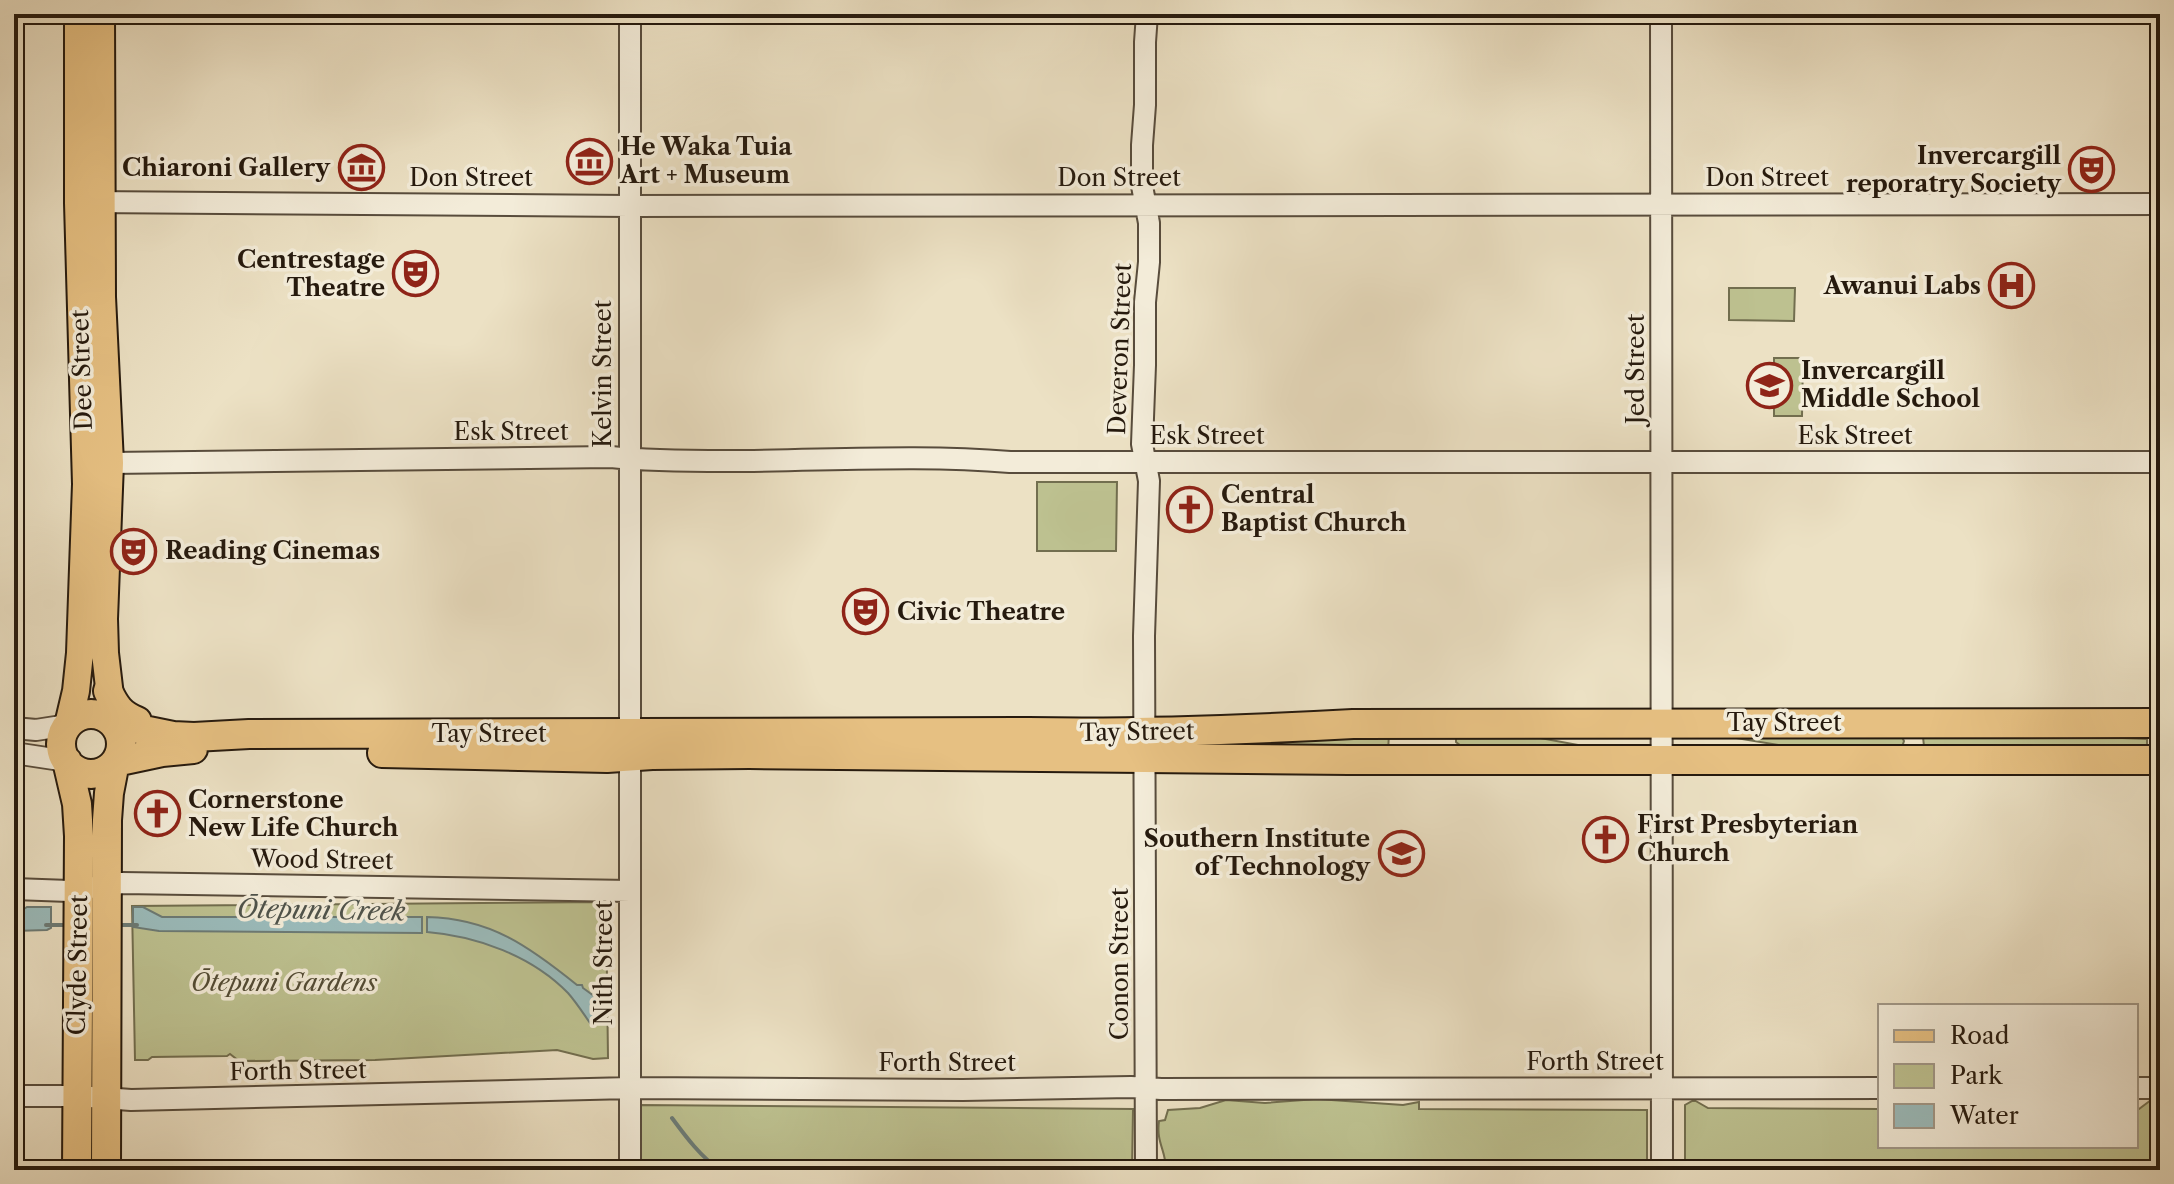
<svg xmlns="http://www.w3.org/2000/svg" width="2174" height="1184" viewBox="0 0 2174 1184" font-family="'Libre Caslon Text',serif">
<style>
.green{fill:#bdc190;stroke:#726e4f;stroke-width:2}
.water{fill:#9bbcbc;stroke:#6c7b76;stroke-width:2}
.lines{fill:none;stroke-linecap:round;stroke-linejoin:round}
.stream{stroke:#6c7b76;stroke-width:4}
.minor-casing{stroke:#584c3c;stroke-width:24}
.major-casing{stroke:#261a0e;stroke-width:30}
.highway-casing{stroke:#261a0e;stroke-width:32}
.minor{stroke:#f3ecd9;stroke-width:20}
.major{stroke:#e6c082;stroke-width:26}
.highway{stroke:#e6c082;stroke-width:28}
.labels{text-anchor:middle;stroke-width:7;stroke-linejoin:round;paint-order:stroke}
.poi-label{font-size:24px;font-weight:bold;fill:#261a0e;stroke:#f3ecd9;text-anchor:start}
.street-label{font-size:24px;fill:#261a0e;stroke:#f3ecd9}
.park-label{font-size:24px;font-style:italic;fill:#534c35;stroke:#f3ecd9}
.water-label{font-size:26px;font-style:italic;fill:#4f534b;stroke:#f3ecd9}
</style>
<rect width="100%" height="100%" fill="#ece1c4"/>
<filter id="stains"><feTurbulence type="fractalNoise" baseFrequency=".0025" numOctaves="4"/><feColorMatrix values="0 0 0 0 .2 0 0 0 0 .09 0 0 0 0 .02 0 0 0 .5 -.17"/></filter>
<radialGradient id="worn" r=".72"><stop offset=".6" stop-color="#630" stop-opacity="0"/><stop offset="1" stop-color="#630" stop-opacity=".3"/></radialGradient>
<path class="green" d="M1729,288H1795L1794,321L1729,320Z
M1774,358H1803L1802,416H1774Z
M1037,482H1117L1116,551H1037Z
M1508,732L1605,750L1461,746L1456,742V738Z
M1389,733L1388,752L1279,749L1239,744H1178Z
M1718,735H1901L1904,741L1902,747L1820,752Z
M2074,736L2147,739V751L1924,746L1923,737Z
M606,902L608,1058L593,1059L557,1050L375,1060L239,1061L230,1054L227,1056L152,1057L148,1060H135L132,906Z
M1317,1099L1403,1105L1419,1102V1109L1647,1110V1170H1166C1166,1150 1156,1143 1159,1121L1165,1120L1168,1110L1200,1108L1226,1100L1265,1103Z
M1694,1100L1708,1108L1880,1109V1146H2136V1109H2139L2151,1100L2157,1101L2159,1110L2160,1170H1685V1105Z
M640,1105L1133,1109L1132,1170H640Z"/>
<path class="water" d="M27,907H51V928L47,930L14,931V915Z
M133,907H143L162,917H422V933L159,931L133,927Z
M427,917C490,918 530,947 577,985H582L583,988L598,999L606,1012L590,1023C583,1013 576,1002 568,993C532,956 477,936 427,932Z"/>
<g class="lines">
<path class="stream" d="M46,925H69
M118,925H137
M672,1118C686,1137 701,1157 720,1170"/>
<defs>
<path id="minor" d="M630,14V1170
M1661,14L1662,1170
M88,202L629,206L2160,204
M110,463L611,457C650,461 688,461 727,461C822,461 916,454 1010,462H2160
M14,728L36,730L68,725
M14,753L67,761
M14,889L69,891L122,883L630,891
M2136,1088H2160
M14,1096H77L131,1100L630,1088L963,1090L1131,1087L1161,1089L1880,1088
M1146,1170L1144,636L1149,481L1142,444L1145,365V302L1149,262V223L1142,186V145L1145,105V42L1147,14"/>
<path id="major" d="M101,14L102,297L110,463L104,619L105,653L112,713
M68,725L76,691L80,653L86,484L78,203V14"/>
<path id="highway" d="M108,691C115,706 121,715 137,721
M61 744a30 30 0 1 1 60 0a30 30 0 1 1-60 0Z
M114,724L173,736L194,737L249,734L1028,732C1137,734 1244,730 1353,724L2160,723
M382,753L607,758L652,755L749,754L1349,760H2160
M67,761L77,804L79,836L77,1170
M115,762L162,752L193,749
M106,1170L107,820L109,793L115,762"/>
</defs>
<use href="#minor" class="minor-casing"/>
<use href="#major" class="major-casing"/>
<use href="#highway" class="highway-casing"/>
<use href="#minor" class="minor"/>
<use href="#major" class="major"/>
<use href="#highway" class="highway"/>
</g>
<defs>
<symbol id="museum-ring" viewBox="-11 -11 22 22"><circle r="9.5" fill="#f3ecd9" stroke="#8f2418" stroke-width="1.5"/><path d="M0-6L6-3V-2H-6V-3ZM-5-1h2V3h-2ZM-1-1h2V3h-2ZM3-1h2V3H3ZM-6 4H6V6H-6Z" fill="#8f2418"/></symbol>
<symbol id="theatre-ring" viewBox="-11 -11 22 22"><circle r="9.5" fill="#f3ecd9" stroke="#8f2418" stroke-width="1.5"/><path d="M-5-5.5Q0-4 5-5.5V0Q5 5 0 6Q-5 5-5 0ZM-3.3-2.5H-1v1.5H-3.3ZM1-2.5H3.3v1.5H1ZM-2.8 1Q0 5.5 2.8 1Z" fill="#8f2418"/></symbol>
<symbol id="hospital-ring" viewBox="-11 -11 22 22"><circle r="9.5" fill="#f3ecd9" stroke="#8f2418" stroke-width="1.5"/><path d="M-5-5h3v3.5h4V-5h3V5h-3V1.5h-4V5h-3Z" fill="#8f2418"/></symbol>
<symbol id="school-ring" viewBox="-11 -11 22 22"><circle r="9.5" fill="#f3ecd9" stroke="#8f2418" stroke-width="1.5"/><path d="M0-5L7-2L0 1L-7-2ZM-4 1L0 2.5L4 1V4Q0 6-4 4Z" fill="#8f2418"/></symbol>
<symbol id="church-ring" viewBox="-11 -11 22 22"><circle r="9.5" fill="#f3ecd9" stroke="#8f2418" stroke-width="1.5"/><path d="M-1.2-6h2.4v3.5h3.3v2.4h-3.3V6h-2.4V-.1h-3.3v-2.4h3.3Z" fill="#8f2418"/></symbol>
<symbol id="university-ring" viewBox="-11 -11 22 22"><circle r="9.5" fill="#f3ecd9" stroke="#8f2418" stroke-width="1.5"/><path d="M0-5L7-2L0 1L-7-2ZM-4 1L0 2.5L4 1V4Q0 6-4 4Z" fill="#8f2418"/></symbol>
</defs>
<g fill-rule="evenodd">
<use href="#museum-ring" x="564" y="136" width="51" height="51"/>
<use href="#museum-ring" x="336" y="142" width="51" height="51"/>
<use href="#theatre-ring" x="2066" y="144" width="51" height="51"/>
<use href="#theatre-ring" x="390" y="248" width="51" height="51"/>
<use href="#hospital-ring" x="1986" y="260" width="51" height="51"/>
<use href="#school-ring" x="1744" y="360" width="51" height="51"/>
<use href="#church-ring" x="1164" y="484" width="51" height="51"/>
<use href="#theatre-ring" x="108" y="526" width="51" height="51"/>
<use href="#theatre-ring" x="840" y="586" width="51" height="51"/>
<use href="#church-ring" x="132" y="788" width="51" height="51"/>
<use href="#church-ring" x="1580" y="814" width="51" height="51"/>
<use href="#university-ring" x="1376" y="828" width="51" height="51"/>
</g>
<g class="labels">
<g class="poi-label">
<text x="620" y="155">He Waka Tuia<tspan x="620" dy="28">Art + Museum</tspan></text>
<text x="2061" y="164" text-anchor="end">Invercargill<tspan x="2061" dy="28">reporatry Society</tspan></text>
<text x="330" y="176" text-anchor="end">Chiaroni Gallery</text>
<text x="385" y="268" text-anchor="end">Centrestage<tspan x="385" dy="28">Theatre</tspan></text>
<text x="1981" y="294" text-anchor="end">Awanui Labs</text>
<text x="1801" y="379">Invercargill<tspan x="1801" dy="28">Middle School</tspan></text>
<text x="1221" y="503">Central<tspan x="1221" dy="28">Baptist Church</tspan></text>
<text x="165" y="559">Reading Cinemas</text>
<text x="897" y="620">Civic Theatre</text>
<text x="188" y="808">Cornerstone<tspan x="188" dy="28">New Life Church</tspan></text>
<text x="1637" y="833">First Presbyterian<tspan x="1637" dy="28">Church</tspan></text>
<text x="1370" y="847" text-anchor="end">Southern Institute<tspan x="1370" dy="28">of Technology</tspan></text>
</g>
<g class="street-label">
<text x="471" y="186">Don Street</text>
<text x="1119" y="186">Don Street</text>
<text x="1767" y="186">Don Street</text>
<text transform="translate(1120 349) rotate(-88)" y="8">Deveron Street</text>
<text transform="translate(1636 369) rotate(-90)" y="8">Jed Street</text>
<text transform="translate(82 370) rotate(-92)" y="8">Dee Street</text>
<text transform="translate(603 374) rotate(-90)" y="8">Kelvin Street</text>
<text x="511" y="440">Esk Street</text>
<text x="1207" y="444">Esk Street</text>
<text x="1855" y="444">Esk Street</text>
<text x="1784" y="731">Tay Street</text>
<text transform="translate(1137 732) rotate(-1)" y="8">Tay Street</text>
<text x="489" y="742">Tay Street</text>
<text transform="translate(322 860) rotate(1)" y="8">Wood Street</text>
<text transform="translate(604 963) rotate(-90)" y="8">Nith Street</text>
<text transform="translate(1120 964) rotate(-90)" y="8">Conon Street</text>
<text transform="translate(78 965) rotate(-89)" y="8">Clyde Street</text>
<text x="1595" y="1070">Forth Street</text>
<text x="947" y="1071">Forth Street</text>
<text transform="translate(298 1071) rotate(-1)" y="8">Forth Street</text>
</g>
<g class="park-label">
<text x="284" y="991">Ōtepuni Gardens</text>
</g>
<g class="water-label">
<text transform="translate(321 910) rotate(1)" y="9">Ōtepuni Creek</text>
</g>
</g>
<rect width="2174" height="1184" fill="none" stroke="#ece1c4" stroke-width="48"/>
<rect x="16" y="16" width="2142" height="1152" fill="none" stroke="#261a0e" stroke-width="4"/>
<rect x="24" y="24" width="2126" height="1136" fill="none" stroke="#261a0e" stroke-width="2"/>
<rect x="1878" y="1004" width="260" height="144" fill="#f3ecd9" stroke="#a19888" stroke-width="2"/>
<rect x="1894" y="1030" width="40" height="12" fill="#e6c082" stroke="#a19888" stroke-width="2"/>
<text x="1950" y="1044" font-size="24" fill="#261a0e">Road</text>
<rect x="1894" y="1064" width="40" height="24" fill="#bdc190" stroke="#a19888" stroke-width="2"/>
<text x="1950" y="1084" font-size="24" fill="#261a0e">Park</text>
<rect x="1894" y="1104" width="40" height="24" fill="#9bbcbc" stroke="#a19888" stroke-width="2"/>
<text x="1950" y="1124" font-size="24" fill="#261a0e">Water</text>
<rect width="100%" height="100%" filter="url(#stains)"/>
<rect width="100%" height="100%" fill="url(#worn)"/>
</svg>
